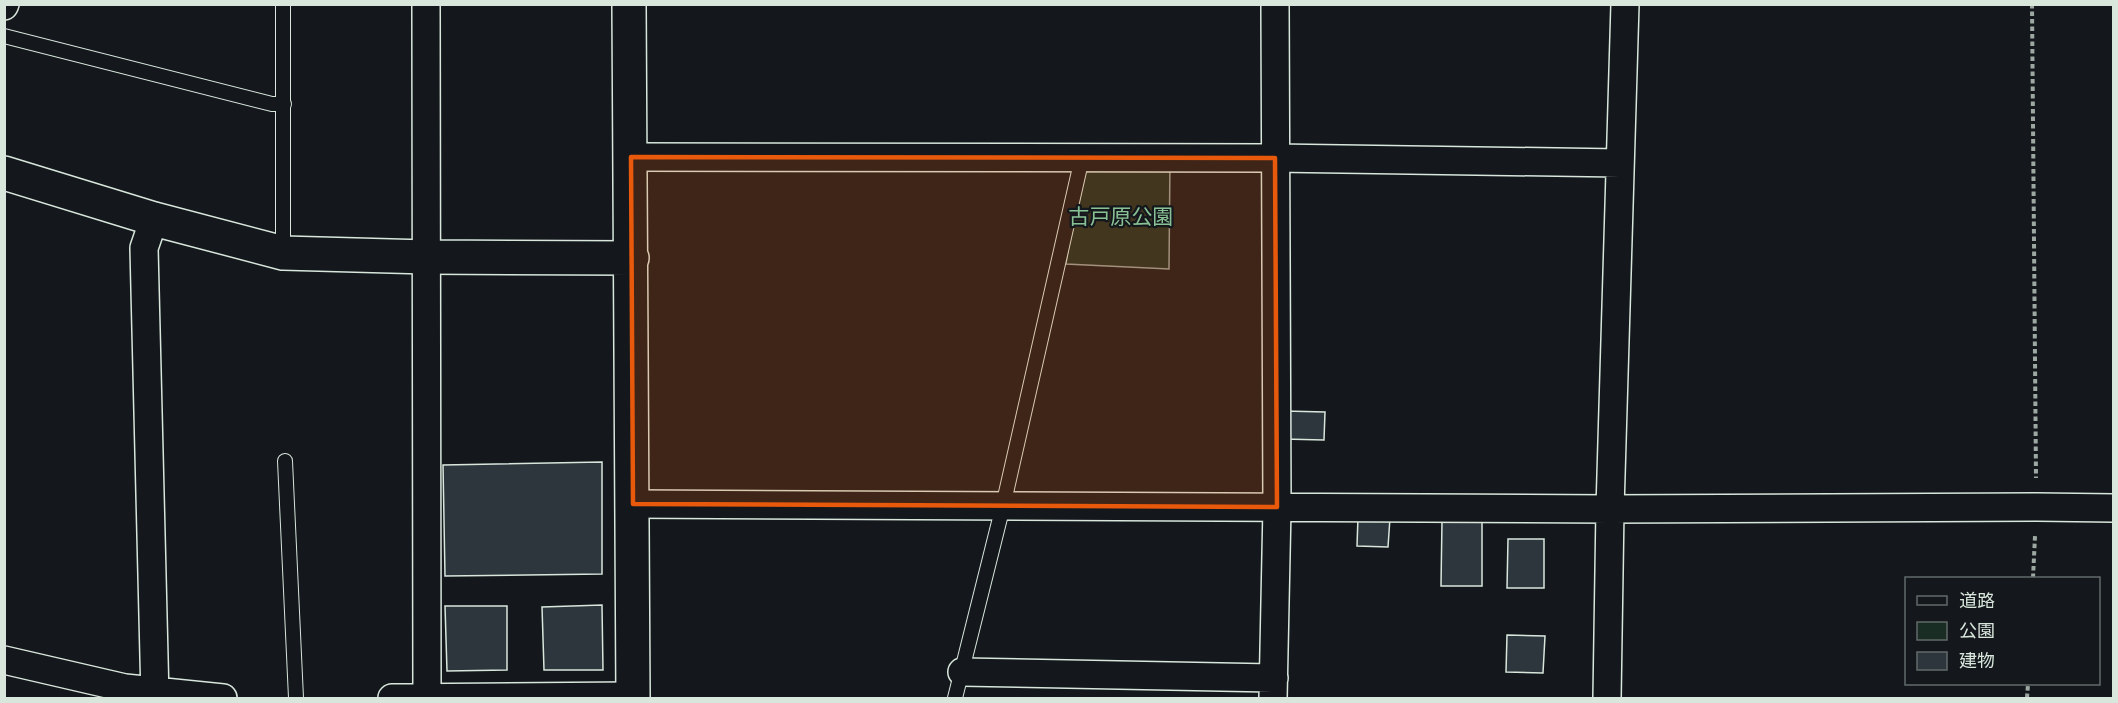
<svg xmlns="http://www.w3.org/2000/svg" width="2118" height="703" viewBox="0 0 2118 703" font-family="'Fira Sans','Noto Sans JP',sans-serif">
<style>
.green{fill:#1a2d24;stroke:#939e99;stroke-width:1.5}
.building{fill:#2c363c;stroke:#d8e6dc;stroke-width:1.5}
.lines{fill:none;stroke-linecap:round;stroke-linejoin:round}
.lane-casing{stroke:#d8e6dc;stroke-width:16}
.street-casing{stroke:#d8e6dc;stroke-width:30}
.secondary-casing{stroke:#d8e6dc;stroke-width:36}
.path{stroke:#9da8a2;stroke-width:4;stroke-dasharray:4.5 3;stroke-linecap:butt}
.lane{stroke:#14181c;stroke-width:14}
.street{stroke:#14181c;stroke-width:27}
.secondary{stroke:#14181c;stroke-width:33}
.marked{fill:#e8590c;fill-opacity:0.2;stroke:#e8590c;stroke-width:4.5;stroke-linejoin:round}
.labels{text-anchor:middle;stroke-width:4.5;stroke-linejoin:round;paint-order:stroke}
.park-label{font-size:21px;fill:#8ac095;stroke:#14181c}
</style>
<rect width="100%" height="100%" fill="#14181c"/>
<path class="green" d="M1082,158H1170L1169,269L1066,264Z"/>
<path class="building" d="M1284,411L1325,412L1324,440L1283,439Z
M602,462V574L445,576L443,465Z
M1358,517L1390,518L1388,547L1357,546Z
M1442,521H1482V586H1441Z
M1508,539H1544V588H1507Z
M602,605L603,670H544L542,607Z
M445,606H507V670L447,671Z
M1507,635L1545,636L1543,673L1506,672Z"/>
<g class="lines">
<defs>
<path id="lane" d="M4,36L272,104H284
M283,253V4
M285,461L296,698
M955,698L1003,506L1082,158"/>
<path id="street" d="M426,4L427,698
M4,6L5,4
M631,157L1275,158L1620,163
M154,219L144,248L155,698
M633,504L1610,509L2037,507L2114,508
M4,660L125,688L223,698
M962,672L1274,678
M392,698L633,696
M1273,698L1277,507L1275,4
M1607,698L1610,509L1625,4"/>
<path id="secondary" d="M629,4L633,698
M4,173L154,219L283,253L427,257L632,258"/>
</defs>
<use href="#lane" class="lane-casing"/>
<use href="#street" class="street-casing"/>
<use href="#secondary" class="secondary-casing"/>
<path class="path" d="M2032,4L2036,478
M2033,578L2035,536
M2027,698L2028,684"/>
<use href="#lane" class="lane"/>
<use href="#street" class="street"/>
<use href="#secondary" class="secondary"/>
</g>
<path class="marked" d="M631,157L1275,158L1277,507L633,504Z"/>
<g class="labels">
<g class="park-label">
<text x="1121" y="224">古戸原公園</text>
</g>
</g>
<rect width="2118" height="703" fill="none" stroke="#d8e6dc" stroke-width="12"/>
<rect x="1905" y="577" width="195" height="108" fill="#14181c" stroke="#626a69" stroke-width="1.5"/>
<rect x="1917" y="596" width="30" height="9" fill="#14181c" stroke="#626a69" stroke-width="1.5"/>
<text x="1959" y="607" font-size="18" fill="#d8e6dc">道路</text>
<rect x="1917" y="622" width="30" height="18" fill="#1a2d24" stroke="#626a69" stroke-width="1.5"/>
<text x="1959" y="637" font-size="18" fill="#d8e6dc">公園</text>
<rect x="1917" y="652" width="30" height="18" fill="#2c363c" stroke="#626a69" stroke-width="1.5"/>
<text x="1959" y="667" font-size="18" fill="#d8e6dc">建物</text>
</svg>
